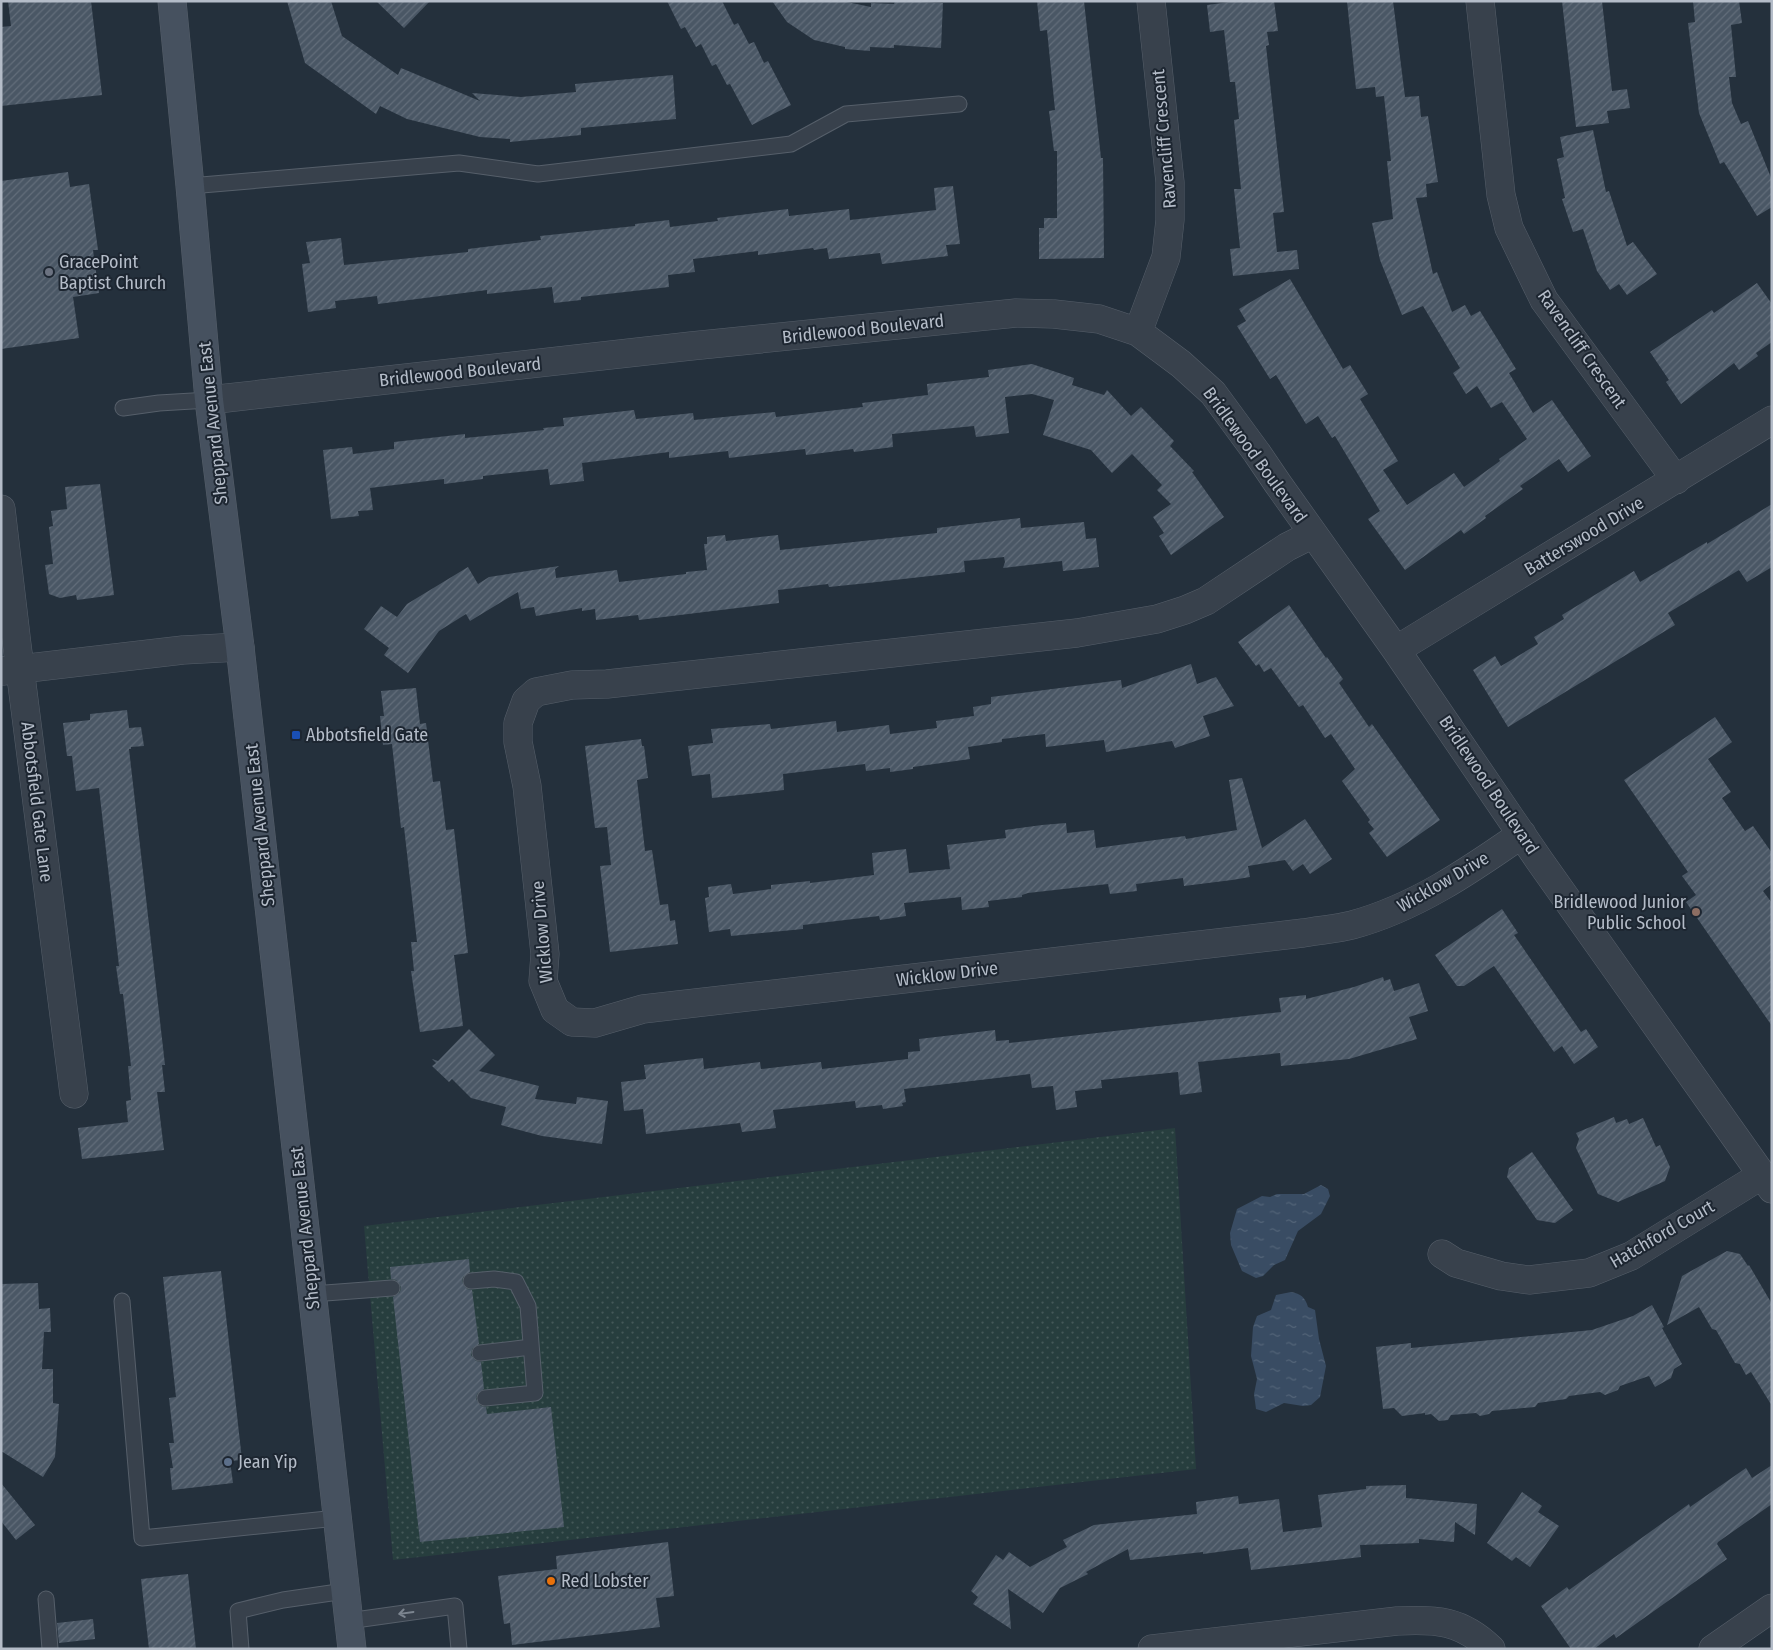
<svg xmlns="http://www.w3.org/2000/svg" width="1773" height="1650" viewBox="0 0 1773 1650" font-family="'Fira Sans Condensed',sans-serif">
<style>
.green{fill:url(#green-dots)}
.water{fill:url(#water-ripples)}
.building{fill:url(#building-hatch)}
.lines{fill:none;stroke-linecap:round;stroke-linejoin:round}
.lane-casing{stroke:#565f6a;stroke-width:17}
.street-casing{stroke:#565f6a;stroke-width:29}
.secondary-casing{stroke:#565f6a;stroke-width:29}
.lane{stroke:#38414c;stroke-width:15}
.street{stroke:#38414c;stroke-width:28}
.secondary{stroke:#46515f;stroke-width:28}
.oneway{stroke:#7c8590}
.worship-dot{fill:#6b7280;stroke:#1d2631;stroke-width:2}
.transit-dot{fill:#1a4fb4;stroke:#1d2631;stroke-width:2}
.education-dot{fill:#8d6e63;stroke:#1d2631;stroke-width:2}
.service-dot{fill:#5c6f8a;stroke:#1d2631;stroke-width:2}
.food-dot{fill:#e8710a;stroke:#1d2631;stroke-width:2}
.labels{text-anchor:middle;stroke-width:4;stroke-linejoin:round;paint-order:stroke}
.street-label{font-size:18px;fill:#b4bcc8;stroke:#1d2631}
.poi-label{font-size:18px;fill:#b4bcc8;stroke:#1d2631;text-anchor:start}
</style>
<defs>
<pattern id="green-dots" width="8" height="8" patternUnits="userSpaceOnUse" patternTransform="scale(1.25)"><rect width="8" height="8" fill="#273e3e"/><path d="M2 2h.1M6 6h.1" fill="none" stroke="#445858" stroke-width="1.8" stroke-linecap="round"/></pattern>
<pattern id="water-ripples" width="26" height="14" patternUnits="userSpaceOnUse" patternTransform="scale(1.25)"><rect width="26" height="14" fill="#394c63"/><path d="M2 4q2-2 4 0t4 0M15 11q2-2 4 0t4 0" fill="none" stroke="#536478"/></pattern>
<pattern id="building-hatch" width="6" height="6" patternUnits="userSpaceOnUse" patternTransform="scale(1.25)"><rect width="6" height="6" fill="#4a5765"/><path d="M-1 1l2-2M0 6l6-6M5 7l2-2" fill="none" stroke="#626d7a"/></pattern>
</defs>
<rect width="100%" height="100%" fill="#24303c"/>
<path class="green" d="M1175,1128L1196,1469L393,1560L364,1226Z"/>
<path class="water" d="M1321,1185L1328,1189L1330,1196L1321,1214L1298,1231L1285,1260L1274,1265L1263,1276L1256,1278L1242,1271L1231,1245L1230,1233L1237,1209L1262,1196L1270,1197L1277,1194H1304Z
M1291,1292C1301,1294 1305,1297 1308,1307L1315,1310L1319,1339L1326,1366L1320,1397L1311,1405L1303,1406L1284,1403L1266,1412L1256,1409L1254,1394L1257,1379L1251,1356L1253,1327L1257,1316L1271,1310L1276,1295Z"/>
<path class="building" d="M8,1H91L102,95L1,106V27L11,26Z
M287,1H331L342,36L398,75L401,68L480,101L472,93L521,97L576,92L575,84L673,75L676,119L581,128V135L510,142V139L480,137L407,119L380,106L376,114L305,63Z
M376,1H430L404,28Z
M667,1H722L734,25L738,23L749,44L754,42L764,63L768,61L791,105L752,125L730,84L727,85L716,64L712,66L701,44L696,47L685,27L681,29Z
M772,1H842L871,7V3L894,4L895,1L943,3L941,48L894,45V48L870,47V51L845,49V47L814,40L787,22Z
M1037,1H1084L1101,158H1103L1104,258L1039,259V228H1044V218H1057V151H1054L1049,111L1055,110L1047,30L1040,31Z
M1238,1H1274L1278,31L1267,32L1269,45L1266,46L1284,212L1273,213L1277,252L1297,250L1299,269L1233,276L1230,249L1240,248L1234,189H1241L1234,120L1239,119L1235,82H1230L1224,30L1210,32L1207,5Z
M1347,1H1393L1405,97L1419,96L1421,117L1428,116L1438,182L1426,184L1427,197L1416,198L1433,274L1437,272L1452,312L1465,305L1471,316L1480,311L1516,369L1509,373L1533,413L1552,400L1591,456L1568,472L1559,459L1520,486L1523,489L1485,516L1486,518L1464,534L1461,530L1405,570L1368,519L1380,511L1335,436L1332,438L1318,416L1306,424L1276,375L1270,379L1237,326L1246,321L1239,309L1290,279L1343,369L1350,365L1368,394L1360,399L1398,461L1383,470L1407,505L1454,473L1464,487L1500,461L1499,459L1527,439L1502,402L1491,408L1477,386L1466,394L1453,373L1460,368L1423,306L1402,315L1380,260L1372,223L1393,219L1387,161H1391L1384,96L1376,97L1375,87L1356,89Z
M1562,1H1602L1612,91L1627,89L1630,108L1607,111L1609,123L1576,127Z
M1693,1H1739L1742,23L1731,25L1736,77H1729L1732,103L1741,124L1748,121L1772,180V207L1757,216L1724,162L1720,164L1699,113L1688,23L1695,22Z
M1593,130L1606,192L1609,191L1627,246L1633,242L1657,274L1627,295L1619,284L1610,290L1597,271L1583,229L1573,232L1562,199L1565,198L1557,159L1564,157L1560,137Z
M68,172L70,187L89,184L98,250H93L99,293L73,297L79,338L1,349V181Z
M953,186L960,244L946,245L948,256L882,264L880,253L829,259L827,248L814,250L813,248L758,255V251L693,259L695,272L668,275L669,287L581,297V300L554,303L552,287L487,294V290L378,304L377,296L335,301L336,308L308,312L302,264L310,263L306,242L341,238L344,265L468,252V249L541,240L540,236L635,226V224L669,220L670,227L718,221L717,218L788,209L789,216L849,209L850,220L936,210L934,188Z
M1757,283L1772,304V342L1756,353L1758,356L1739,370L1734,363L1681,404L1666,382L1669,380L1650,352L1712,310L1714,313Z
M1032,364L1074,378L1072,385L1104,395L1107,390L1131,416L1141,407L1174,441L1170,446L1194,471L1192,472L1224,517L1171,555L1159,536L1164,533L1153,517L1171,504L1157,490L1162,485L1132,454L1112,473L1091,450L1043,435L1054,400L1032,394L1005,397L1009,433L976,437L974,426L892,434L893,447L854,452L853,449L806,455L805,449L729,458L728,451L669,458V452L582,463L584,481L550,485L548,469L483,476V479L444,484V479L370,488L373,510L358,511L359,516L331,519L323,450L352,447L353,454L394,449V442L465,434V438L544,430L543,428L564,426L563,418L634,410L636,419L693,413L694,420L775,412L776,417L863,407L862,403L928,395L927,384L989,377L988,370Z
M100,484L114,595L77,600L76,595L60,598L49,594L45,565L53,564L49,527L53,526L51,511L67,509L65,487Z
M1772,504V567L1747,582L1739,570L1668,613L1675,625L1508,727L1473,670L1495,656L1501,666L1538,644L1534,637L1564,619L1562,615L1634,571L1640,582L1707,542V544Z
M1020,518L1021,528L1084,522L1086,539L1096,538L1099,567L1063,571L1062,561L1003,568L1005,562L1004,557L964,561L965,572L868,583L829,587L828,584L778,590L779,603L639,620L638,615L596,620L595,609L582,611V608L536,616L534,607L521,609L518,592L470,621L466,614L439,631L408,673L384,655L389,648L364,629L381,606L397,617L407,604L468,567L478,584L489,577L559,566L555,569L556,578L617,570L619,582L686,574V572L707,570L704,544H707V537L725,535L726,541L778,535L780,550L937,533V528Z
M1289,605L1326,658L1327,657L1343,679L1339,683L1369,727L1372,724L1440,820L1387,857L1369,833L1374,829L1368,822L1370,820L1342,781L1355,769L1331,734L1325,738L1303,705L1299,707L1271,668L1264,672L1259,664L1256,666L1238,642Z
M1191,664L1197,684L1216,677L1234,706L1203,716L1210,736L1175,748L1172,741L1106,752L1104,740L1046,747L1045,734L1002,739V742L968,747L970,759L913,767V769L890,772V768L866,771L865,764L783,774L784,790L712,798L710,774L692,776L688,746L713,743L711,729L770,724L771,729L836,721L837,732L889,725L890,734L937,728L936,721L974,716L973,707L991,704V697L1121,680L1122,688Z
M416,688L420,724L426,723L433,782L440,781L446,830L454,829L468,953L454,955L463,1026L420,1032L411,971H414L411,942H417L404,827L401,828L392,744L383,745L380,716H384L381,691Z
M127,710L129,728L141,727L144,746L131,747V749H129L165,1065H162L165,1092H157L164,1150L82,1159L78,1128L128,1122L126,1101L131,1100L128,1066H131L123,994H120L116,966H119L99,788L76,791L72,756H67L63,723L90,720V714Z
M1715,717L1732,742L1708,759L1731,792L1722,798L1745,831L1753,826L1772,853V884L1763,891L1772,903V1026L1686,902L1696,895L1682,876L1688,872L1624,780Z
M641,739L642,746H644L648,778L637,780L645,851L652,850L660,905L668,904L670,921L675,920L678,944L610,952L600,866L611,865L607,827L595,828L585,746Z
M1242,778L1262,848L1305,819L1332,859L1310,874L1303,864L1293,871L1285,860L1248,866L1250,877L1232,880L1184,886L1183,878L1136,884L1137,891L1110,894L1108,884L1028,893L1022,895V897L988,901L989,907L962,910L961,897L904,903L906,916L880,920L879,916L803,925V929L731,936L730,929L709,932L705,898L709,897L708,887L731,884L733,894L771,889V885L810,881V883L874,875L872,853L906,849L909,873L950,869L947,845L1006,838L1005,830L1042,825L1066,823L1067,833L1094,830L1096,848L1185,836L1186,839L1237,830L1229,780Z
M1502,909L1518,933L1514,935L1581,1032L1586,1029L1598,1047L1574,1064L1562,1046L1554,1052L1494,966L1464,986H1457L1435,955Z
M1383,977L1384,981L1390,979L1394,991L1419,983L1428,1011L1409,1017L1417,1039L1349,1059L1281,1066L1280,1053L1198,1062L1202,1092L1180,1095L1178,1072L1101,1080L1102,1088L1075,1091L1077,1107L1056,1110L1053,1086L1032,1088L1030,1074L904,1089L906,1102L902,1103L903,1106L883,1109L882,1105L856,1108L855,1101L773,1110L776,1128L742,1132L740,1123L646,1134L643,1109L624,1111L621,1082L646,1079L644,1065L703,1058L704,1069L760,1062L761,1069L821,1062L822,1069L908,1059V1052L920,1051L919,1039L995,1030L996,1041L1009,1040V1043L1281,1012L1279,998L1306,995V999L1354,987Z
M469,1029L495,1055L479,1071L539,1086L535,1099L576,1104L577,1097L608,1101L602,1144L542,1136L501,1125L506,1107L471,1098L452,1079L449,1082L432,1066L436,1063L432,1059L438,1061Z
M1614,1117L1616,1123L1627,1119L1629,1124L1643,1118L1656,1147L1660,1145L1670,1167L1665,1181L1618,1202L1598,1194L1576,1148L1579,1139L1576,1133Z
M1532,1152L1573,1210L1555,1223L1537,1220L1507,1177L1509,1168Z
M1727,1251L1740,1254L1748,1266L1749,1265L1772,1304V1406L1751,1372L1746,1375L1740,1364L1735,1363L1716,1330L1712,1329L1699,1307L1667,1325L1682,1276Z
M469,1259L470,1272L463,1277L462,1282L467,1289L472,1290L479,1344L472,1349L471,1355L476,1361L481,1362L484,1389L477,1394L476,1399L481,1406L486,1407L487,1414L551,1407L564,1527L420,1542L393,1297L400,1292L401,1287L396,1280L391,1279L390,1267Z
M221,1271L242,1460L230,1461L233,1483L172,1490L170,1468H173L169,1443H174L169,1398L176,1397L163,1277Z
M38,1283L39,1309L50,1308L51,1332H44L42,1369H53V1403L59,1404L55,1457L43,1477L1,1451V1284Z
M1652,1305L1664,1327L1662,1328L1682,1364L1674,1369L1671,1378L1655,1387L1649,1376L1620,1386L1618,1390L1605,1395L1600,1392L1569,1396L1566,1399L1538,1403L1535,1407L1492,1411L1489,1414L1480,1416L1476,1413L1451,1415L1448,1420L1439,1421L1431,1414L1425,1415V1413L1402,1416L1394,1408L1383,1409L1376,1347L1411,1343V1348L1592,1330L1633,1316Z
M1772,1465V1504L1718,1542L1717,1544L1727,1559L1616,1638L1614,1634L1594,1649H1571L1541,1606L1567,1587L1569,1590L1689,1504L1690,1507L1746,1468L1752,1478Z
M1,1483L35,1525L16,1540L1,1521Z
M1406,1485V1498L1477,1504L1475,1535L1455,1522L1454,1542L1419,1539V1543L1360,1545L1361,1557L1251,1570L1248,1548L1203,1554V1552L1130,1560L1128,1549L1086,1572L1088,1574L1060,1588L1043,1613L1008,1589L1011,1629L973,1604L978,1597L971,1591L996,1555L1003,1560L1009,1552L1030,1567L1067,1547L1063,1540L1094,1525L1197,1514L1196,1502L1238,1496L1239,1504L1279,1499L1283,1532L1322,1527L1318,1495L1366,1489V1486Z
M1522,1492L1542,1506L1538,1512L1559,1526L1530,1567L1516,1557L1512,1561L1487,1543Z
M668,1542L674,1596L656,1598L660,1627L512,1645L510,1623L504,1624L498,1576L557,1569L556,1556Z
M188,1574L196,1649H149L141,1579Z
M93,1619L95,1639L59,1643L57,1623Z"/>
<g class="lines">
<defs>
<path id="lane" d="M190,186L459,163L538,174L791,144L846,114L959,104
M123,408L159,403L209,400
M471,1281L494,1279L516,1282L528,1306L535,1393L485,1398
M312,1294L392,1288
M122,1301L142,1538L337,1518
M480,1353L531,1347
M46,1599L50,1649
M348,1621L455,1606L459,1649
M241,1649L238,1611L283,1600L345,1591"/>
<path id="street" d="M1480,1L1501,195L1509,228L1544,300L1676,480
M1138,332L1166,257L1170,220V182L1151,1
M209,400L691,346L1016,313L1054,314L1099,319L1138,332L1181,364L1213,393L1257,453L1278,484L1396,650L1539,860L1772,1189
M1,509L17,645L74,1094
M1313,534L1287,547L1206,601L1185,610L1157,619L1077,633L607,684L572,685L536,692L526,701L518,723V742L527,786L545,954L543,981L555,1010L572,1022L595,1023L643,1009L1303,933C1319,930 1337,929 1352,925C1415,908 1469,871 1522,834
M1396,650L1772,420
M3,671L183,650L240,647
M1442,1254L1456,1263L1501,1276L1529,1280L1589,1273L1631,1256L1762,1175
M1152,1649L1397,1621C1436,1619 1461,1620 1491,1649
M1713,1649L1772,1608"/>
<path id="secondary" d="M172,1L190,186L209,400L240,647L352,1649"/>
</defs>
<use href="#lane" class="lane-casing"/>
<use href="#street" class="street-casing"/>
<use href="#secondary" class="secondary-casing"/>
<use href="#lane" class="lane"/>
<use href="#street" class="street"/>
<use href="#secondary" class="secondary"/>
</g>
<defs><path id="oneway-shaft" d="M-6 0H5M1.5-3L5.5 0L1.5 3" fill="none" stroke-width="1.6" stroke-linecap="round" stroke-linejoin="round" transform="scale(1.25)"/></defs>
<use class="oneway" href="#oneway-shaft" transform="translate(406 1613) rotate(172)"/>
<circle class="worship-dot" cx="49" cy="272" r="5"/>
<rect class="transit-dot" x="291" y="730" width="10" height="10" rx="2.5"/>
<circle class="education-dot" cx="1696" cy="912" r="5"/>
<circle class="service-dot" cx="228" cy="1462" r="5"/>
<circle class="food-dot" cx="551" cy="1581" r="5"/>
<g class="labels">
<g class="street-label">
<text transform="translate(1164 139) rotate(-95)" y="6">Ravencliff Crescent</text>
<text transform="translate(863 329) rotate(-6)" y="6">Bridlewood Boulevard</text>
<text transform="translate(1582 349) rotate(55)" y="6">Ravencliff Crescent</text>
<text transform="translate(460 372) rotate(-6)" y="6">Bridlewood Boulevard</text>
<text transform="translate(213 423) rotate(-96)" y="6">Sheppard Avenue East</text>
<text transform="translate(1255 455) rotate(54)" y="6">Bridlewood Boulevard</text>
<text transform="translate(1584 536) rotate(-31)" y="6">Batterswood Drive</text>
<text transform="translate(1489 785) rotate(56)" y="6">Bridlewood Boulevard</text>
<text transform="translate(37 802) rotate(83)" y="6">Abbotsfield Gate Lane</text>
<text transform="translate(260 825) rotate(-96)" y="6">Sheppard Avenue East</text>
<text transform="translate(1443 882) rotate(-30)" y="6">Wicklow Drive</text>
<text transform="translate(542 932) rotate(-95)" y="6">Wicklow Drive</text>
<text transform="translate(947 974) rotate(-7)" y="6">Wicklow Drive</text>
<text transform="translate(305 1228) rotate(-96)" y="6">Sheppard Avenue East</text>
<text transform="translate(1662 1234) rotate(-30)" y="6">Hatchford Court</text>
</g>
<g class="poi-label">
<text x="59" y="268">GracePoint<tspan x="59" dy="21">Baptist Church</tspan></text>
<text x="306" y="741">Abbotsfield Gate</text>
<text x="1686" y="908" text-anchor="end">Bridlewood Junior<tspan x="1686" dy="21">Public School</tspan></text>
<text x="238" y="1468">Jean Yip</text>
<text x="561" y="1587">Red Lobster</text>
</g>
</g>
<rect width="1773" height="1650" fill="none" stroke="#b4bcc8" stroke-width="5"/>
</svg>
